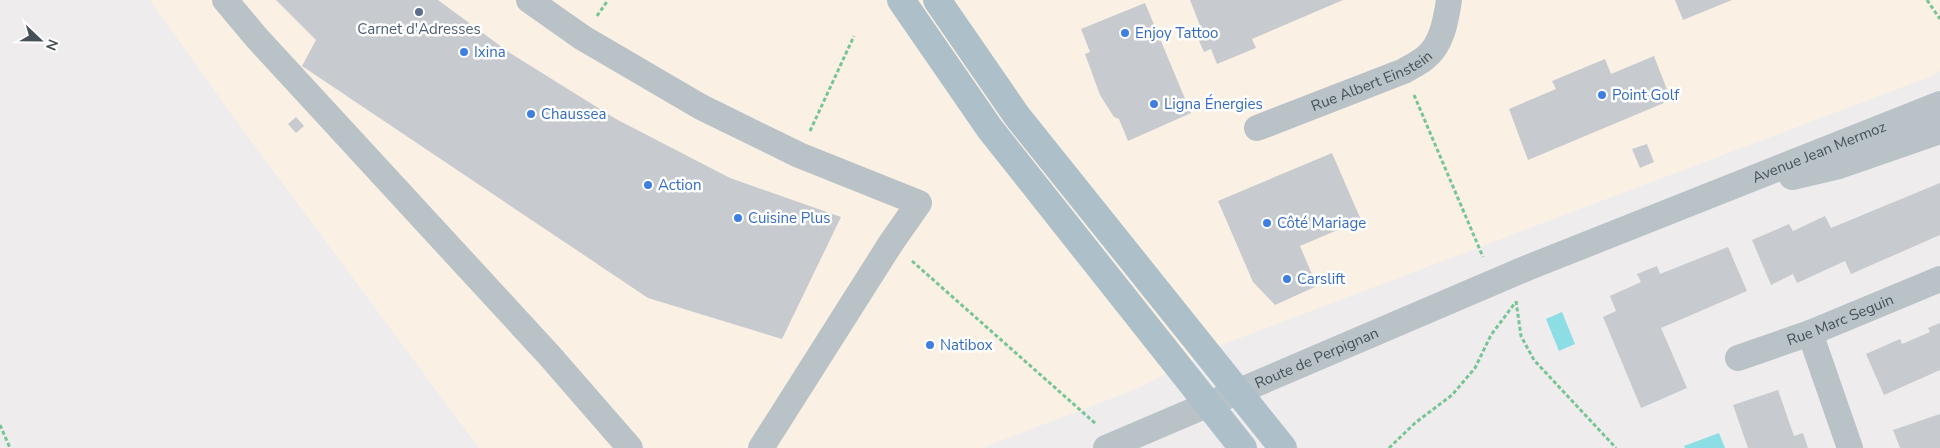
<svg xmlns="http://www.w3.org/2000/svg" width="1940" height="448" viewBox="0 0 1940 448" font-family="'Nunito Sans',sans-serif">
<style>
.commercial{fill:#faf1e4}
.water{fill:#8cdee4}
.building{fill:#c7cace}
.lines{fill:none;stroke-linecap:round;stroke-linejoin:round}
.path{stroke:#77c594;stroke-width:3;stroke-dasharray:4 2.5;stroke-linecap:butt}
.minor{stroke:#b8c2c7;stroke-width:26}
.major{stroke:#adbfc9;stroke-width:28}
.service-dot{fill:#5c6f8a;stroke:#fff;stroke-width:2}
.shop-dot{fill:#3f7fe0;stroke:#fff;stroke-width:2}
.labels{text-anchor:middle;stroke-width:5;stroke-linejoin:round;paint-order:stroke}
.service-label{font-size:15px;fill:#4e5e75;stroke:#fff}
.shop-label{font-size:15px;fill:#366cbe;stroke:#fff;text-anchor:start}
.street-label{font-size:15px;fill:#465157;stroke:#fff}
</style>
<rect width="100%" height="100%" fill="#eeecec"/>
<path class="commercial" d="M150,0H1940V71L1929,77L1229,342L1136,389L982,448H479L229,111Z"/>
<path class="water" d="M1562,312L1575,344L1559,351L1546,319Z
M1719,433L1725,448H1685L1684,446Z"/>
<path class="building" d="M276,0H438L510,53L616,119L730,178L841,217L782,339L648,298L302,66L316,40Z
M1190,0H1343L1252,39L1256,48L1217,64L1211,49L1204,52L1197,36L1203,33Z
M1675,0H1732L1683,20Z
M1145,3L1191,113L1128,141L1119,119L1114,117L1100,95L1085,54L1090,52L1081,29Z
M1654,56L1671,100L1528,160L1509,109L1556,89L1552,81L1605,59L1611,74Z
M296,117L304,126L296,133L288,124Z
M1647,144L1654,162L1640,168L1632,149Z
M1332,153L1361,220L1300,246L1317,286L1275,305L1253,282L1218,201Z
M1940,183V235L1851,274L1845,261L1797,283L1793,274L1771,285L1752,240L1789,224L1793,231L1825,216L1831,228Z
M1728,247L1747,291L1661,328L1687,388L1641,408L1603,317L1616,311L1610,296L1641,282L1637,274L1657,266L1660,274Z
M1940,323V370L1884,395L1866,354L1900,339L1902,344L1930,332L1928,328Z
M1778,390L1794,436L1803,433L1808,448H1748L1733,405Z
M1940,414V448H1900L1893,430Z"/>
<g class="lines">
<path class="path" d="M1927,0L1940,19
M597,16L608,0
M1414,95L1483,257
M810,131L854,36
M912,261L1096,424
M1516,301L1521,336L1534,360L1616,448
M0,425L10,448
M1389,448L1415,423L1452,395L1475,368L1491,335L1515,303"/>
<g class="minor">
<path d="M225,0L256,37L549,355L630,448"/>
<path d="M529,0L583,38L701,107L799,155L919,203L891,243L761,448"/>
<path id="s1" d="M1257,128L1404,71C1411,67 1419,63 1425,58C1442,45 1446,20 1449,0"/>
<path d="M1792,177L1839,166L1940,131"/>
<path d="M1810,333L1850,448"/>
<path id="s2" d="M1738,358L1810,333L1940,279"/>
<path id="s3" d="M1106,448L1527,268L1940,104"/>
</g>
<path class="major" d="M901,0L990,129L1243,448
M937,0L1017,116L1283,448"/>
</g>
<circle class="service-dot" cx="419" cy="12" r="5"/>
<g class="shop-dot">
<circle cx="1125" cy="33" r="5"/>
<circle cx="464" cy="52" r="5"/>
<circle cx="1602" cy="95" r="5"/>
<circle cx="1154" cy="104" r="5"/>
<circle cx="531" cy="114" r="5"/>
<circle cx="648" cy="185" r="5"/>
<circle cx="738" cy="218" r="5"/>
<circle cx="1267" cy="223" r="5"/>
<circle cx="1287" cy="279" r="5"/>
<circle cx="930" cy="345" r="5"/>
</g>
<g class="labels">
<g class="service-label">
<text x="419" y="34">Carnet d'Adresses</text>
</g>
<g class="shop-label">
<text x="1135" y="38">Enjoy Tattoo</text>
<text x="474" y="57">Ixina</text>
<text x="1612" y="100">Point Golf</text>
<text x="1164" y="109">Ligna Énergies</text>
<text x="541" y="119">Chaussea</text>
<text x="658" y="190">Action</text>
<text x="748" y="223">Cuisine Plus</text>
<text x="1277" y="228">Côté Mariage</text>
<text x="1297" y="284">Carslift</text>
<text x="940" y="350">Natibox</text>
</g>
<g class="street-label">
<text dy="5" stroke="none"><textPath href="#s1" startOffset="124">Rue Albert Einstein</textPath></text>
<text dy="5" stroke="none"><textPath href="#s3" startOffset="772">Avenue Jean Mermoz</textPath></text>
<text dy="5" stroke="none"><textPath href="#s2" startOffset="109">Rue Marc Seguin</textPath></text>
<text dy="5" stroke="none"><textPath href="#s3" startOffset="229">Route de Perpignan</textPath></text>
</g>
</g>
<g transform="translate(40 40) rotate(112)" stroke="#ffffff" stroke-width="4" paint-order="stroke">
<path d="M0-4L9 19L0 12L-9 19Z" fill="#465157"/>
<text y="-8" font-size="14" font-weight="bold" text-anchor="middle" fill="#465157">N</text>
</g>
</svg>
